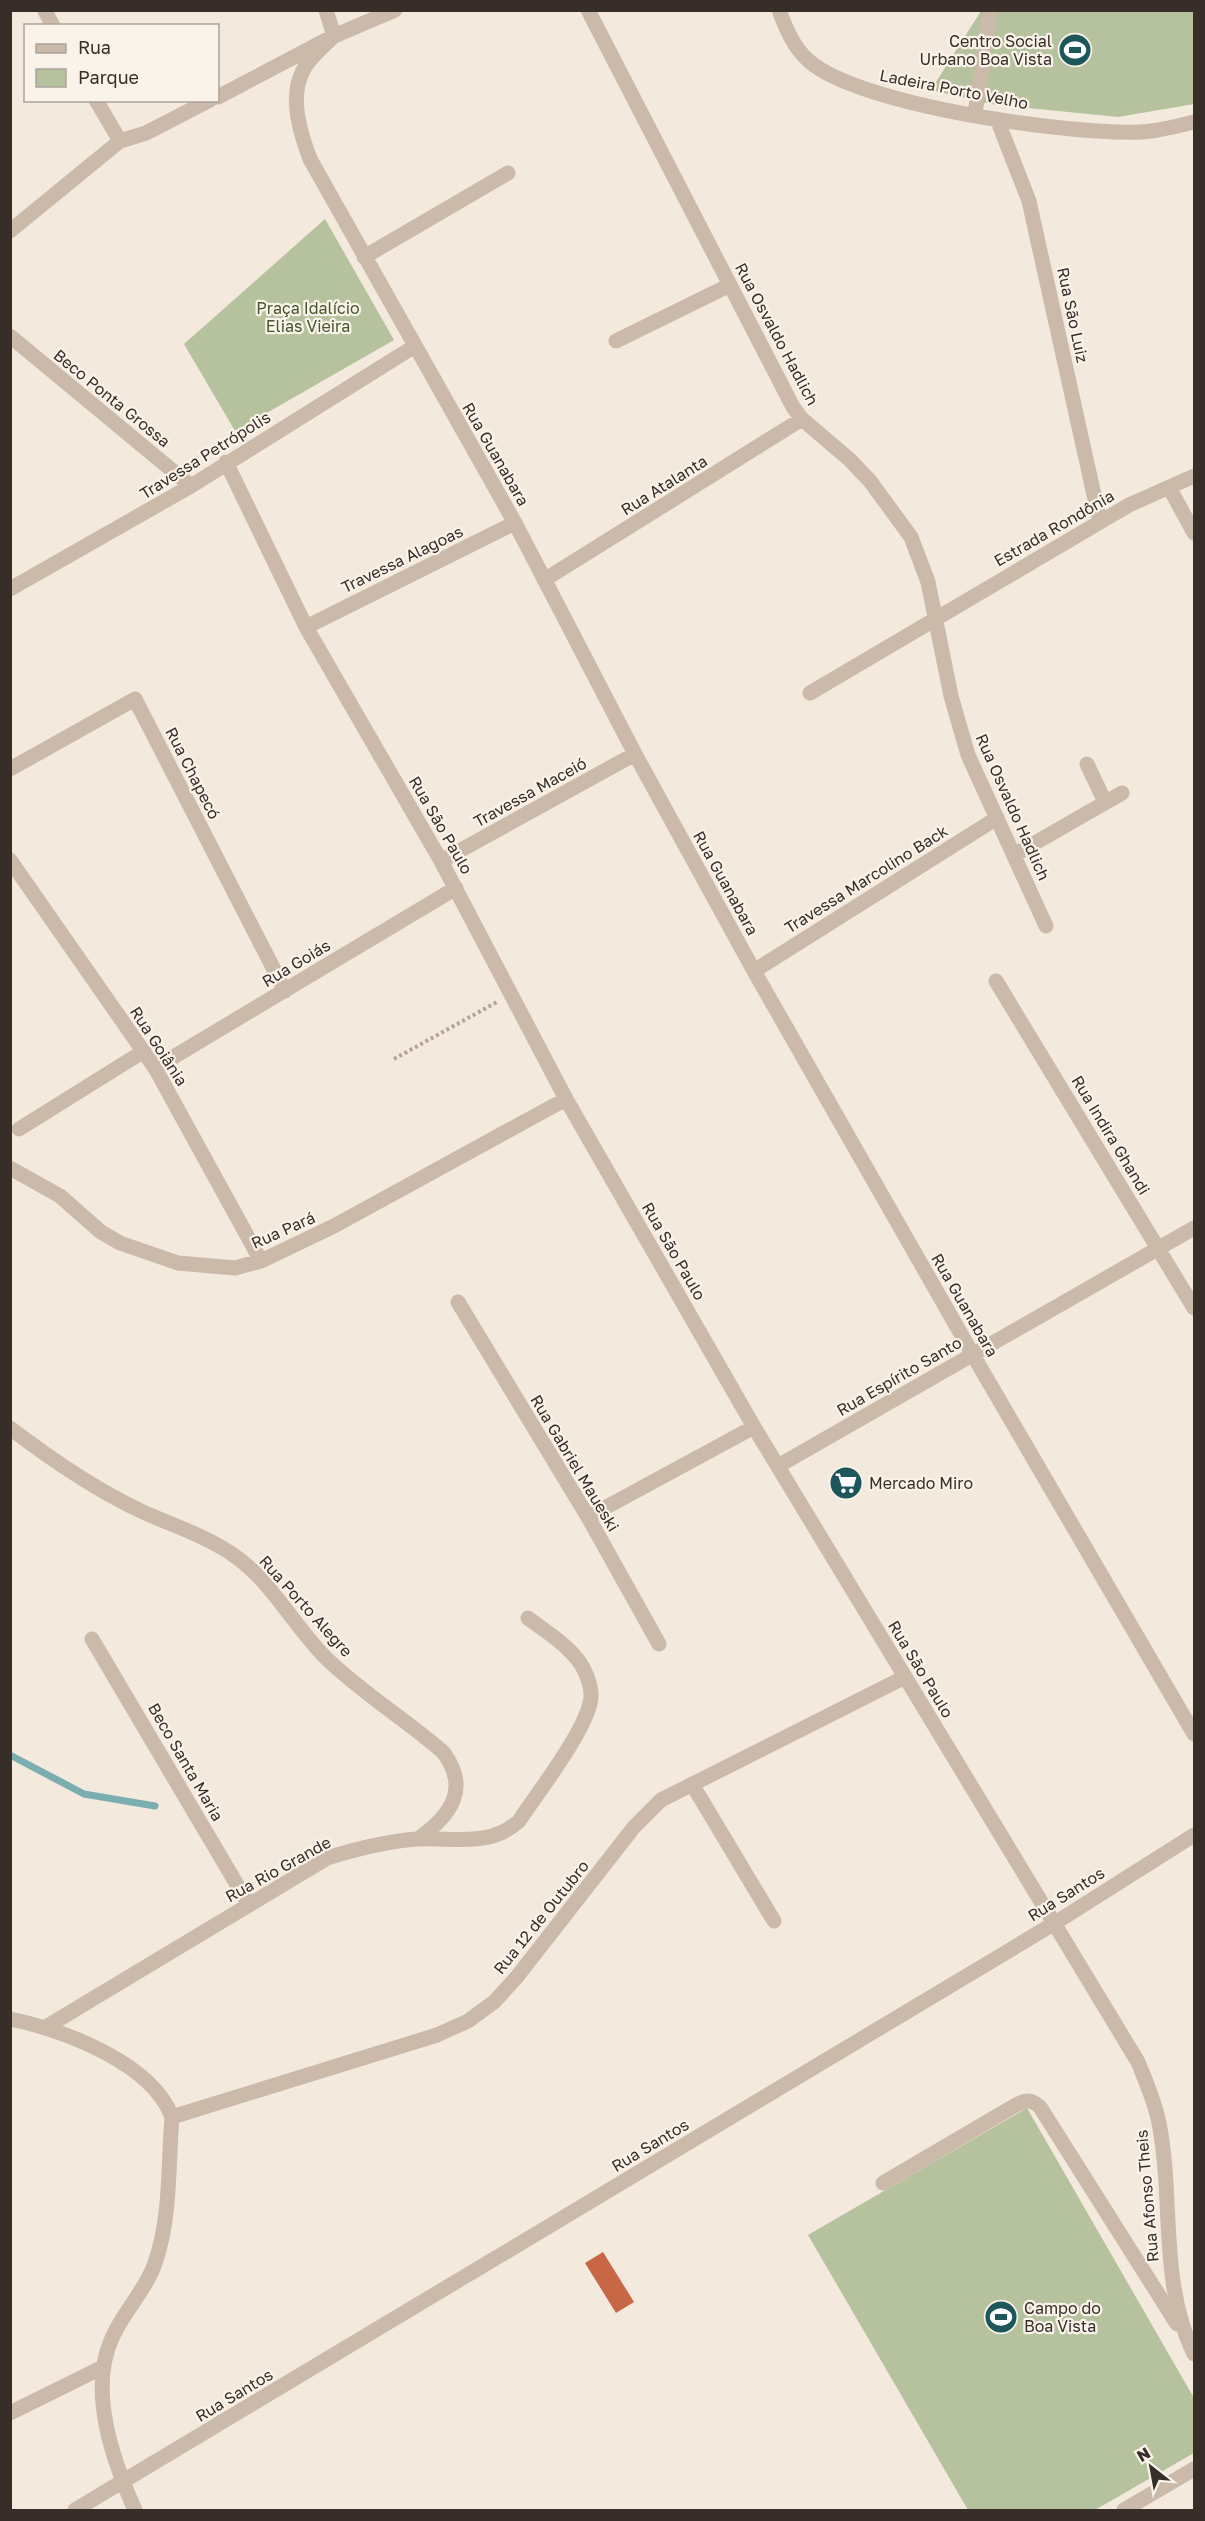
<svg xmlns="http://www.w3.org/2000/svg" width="1205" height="2521" viewBox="0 0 1205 2521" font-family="'Golos Text',sans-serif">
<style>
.green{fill:#b5c29d}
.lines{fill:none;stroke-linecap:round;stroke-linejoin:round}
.stream{stroke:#7baeb1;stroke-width:7}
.building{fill:#c86746}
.path{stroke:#b7a393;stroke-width:4;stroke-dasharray:3 3;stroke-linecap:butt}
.minor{stroke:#cbb9a9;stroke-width:15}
.labels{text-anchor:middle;stroke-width:4.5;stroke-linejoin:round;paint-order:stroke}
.poi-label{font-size:16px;fill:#382e29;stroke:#faf3ea;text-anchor:start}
.street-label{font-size:16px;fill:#382e29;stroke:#faf3ea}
.park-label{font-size:16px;fill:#47572c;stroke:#faf3ea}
</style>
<rect width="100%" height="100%" fill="#f3e9dd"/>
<path class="green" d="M981,11H1194V104L1118,117L990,104L931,90Z
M325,219L394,340L235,431L184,344Z
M1027,2108L1194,2398V2453L1095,2510H968L808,2235Z"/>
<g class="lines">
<path class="stream" d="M10,1755L84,1794L155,1806"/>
</g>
<path class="building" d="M603,2252L634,2302L616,2313L585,2263Z"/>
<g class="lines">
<path class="path" d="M394,1059L497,1002"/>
<path class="minor" d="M326,10L334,36C322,48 307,60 301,75C290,101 301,135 310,159L515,523L635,754L754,971L973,1355L1194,1734
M588,10L793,407L802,419L850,460L870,481L911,537L928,582L951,696L968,755L1046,926
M779,10C786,29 794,48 809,61C860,106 1071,135 1141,132C1159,131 1177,126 1194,122
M45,11L53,26
M218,97L334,36L395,10
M96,100L120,141
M975,114L990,10
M997,119L1029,201L1100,522
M10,231L120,141L146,133L210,100
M364,257L508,173
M10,336L191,486
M616,341L730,285
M226,462L306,627L441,861L566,1099L754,1427L1138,2062C1146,2082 1155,2102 1159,2123C1174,2199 1159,2283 1194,2354
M1169,487L1194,533
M544,580L802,419
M10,589L191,486L415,346
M306,627L515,523
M810,693L1100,522L1129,505L1194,476
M1087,764L1105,802
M10,769L135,699L285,991
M1014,855L1122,793
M10,860L155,1068L261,1261
M441,861L635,754
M754,971L997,818
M996,981L1194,1308
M155,1068L456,888
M19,1129L144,1051
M10,1168L60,1196L101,1232L120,1243L178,1263L235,1268L261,1261L334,1226L566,1099
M458,1302L588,1517L659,1644
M10,1428C52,1460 94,1489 141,1511C171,1525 204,1535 232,1554C271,1580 293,1625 326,1658C362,1693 405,1719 443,1752C471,1789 450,1816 418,1839
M778,1466L1194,1228
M588,1517L754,1427
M92,1639L249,1905
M692,1784L774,1921
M10,2019C64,2030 152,2063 172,2117C168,2164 171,2218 155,2263C146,2290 123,2312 112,2338C88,2391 113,2461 135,2510
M46,2027L327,1858C356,1849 388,1841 418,1839C455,1837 489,1848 519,1821C538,1792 587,1730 591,1698C592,1686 585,1669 578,1660C565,1643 545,1631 528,1618
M172,2117L437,2035L468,2021L494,2002L516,1978L634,1827L661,1800L905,1677
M883,2183L1016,2105C1026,2100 1031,2099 1040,2107L1177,2324
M10,2413L103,2367
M75,2510L1055,1923L1194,1835
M1124,2510L1194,2469"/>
</g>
<defs>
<symbol id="stadium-disc" viewBox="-11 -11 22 22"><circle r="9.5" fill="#1d565b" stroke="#faf3ea"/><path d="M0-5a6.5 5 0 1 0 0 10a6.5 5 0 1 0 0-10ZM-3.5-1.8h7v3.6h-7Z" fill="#fff"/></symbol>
<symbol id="supermarket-disc" viewBox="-11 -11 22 22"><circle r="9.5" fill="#1d565b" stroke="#faf3ea"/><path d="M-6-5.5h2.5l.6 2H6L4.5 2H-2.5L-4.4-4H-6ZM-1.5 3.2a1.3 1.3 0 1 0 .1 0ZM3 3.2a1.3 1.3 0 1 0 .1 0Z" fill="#fff"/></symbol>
</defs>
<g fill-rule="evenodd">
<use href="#stadium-disc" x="1056" y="31" width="38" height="38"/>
<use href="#supermarket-disc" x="827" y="1464" width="38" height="38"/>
<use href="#stadium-disc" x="982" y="2298" width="38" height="38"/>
</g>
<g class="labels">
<g class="poi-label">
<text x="1052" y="47" text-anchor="end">Centro Social<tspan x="1052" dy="18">Urbano Boa Vista</tspan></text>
<text x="869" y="1489">Mercado Miro</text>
<text x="1024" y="2314">Campo do<tspan x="1024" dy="18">Boa Vista</tspan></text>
</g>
<g class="street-label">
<text transform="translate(954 89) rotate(11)" y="6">Ladeira Porto Velho</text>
<text transform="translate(1073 315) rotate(78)" y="6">Rua São Luiz</text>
<text transform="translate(777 334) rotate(62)" y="6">Rua Osvaldo Hadlich</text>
<text transform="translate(112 398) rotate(39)" y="6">Beco Ponta Grossa</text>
<text transform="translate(496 454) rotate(60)" y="6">Rua Guanabara</text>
<text transform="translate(205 455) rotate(-32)" y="6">Travessa Petrópolis</text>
<text transform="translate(664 485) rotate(-32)" y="6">Rua Atalanta</text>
<text transform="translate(1054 528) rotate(-30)" y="6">Estrada Rondônia</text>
<text transform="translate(402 559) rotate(-26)" y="6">Travessa Alagoas</text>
<text transform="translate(193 773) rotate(63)" y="6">Rua Chapecó</text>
<text transform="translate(530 792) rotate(-29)" y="6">Travessa Maceió</text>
<text transform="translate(1013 807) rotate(66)" y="6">Rua Osvaldo Hadlich</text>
<text transform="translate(441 825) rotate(60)" y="6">Rua São Paulo</text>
<text transform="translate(866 879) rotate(-32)" y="6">Travessa Marcolino Back</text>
<text transform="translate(726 883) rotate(61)" y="6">Rua Guanabara</text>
<text transform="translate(296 963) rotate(-31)" y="6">Rua Goiás</text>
<text transform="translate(159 1046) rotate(57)" y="6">Rua Goiânia</text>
<text transform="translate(1111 1135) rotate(59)" y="6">Rua Indira Ghandi</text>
<text transform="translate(283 1230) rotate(-24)" y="6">Rua Pará</text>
<text transform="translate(674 1251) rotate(60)" y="6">Rua São Paulo</text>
<text transform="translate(965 1305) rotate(60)" y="6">Rua Guanabara</text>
<text transform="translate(899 1376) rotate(-30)" y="6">Rua Espírito Santo</text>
<text transform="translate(575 1463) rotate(59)" y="6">Rua Gabriel Maueski</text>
<text transform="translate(306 1606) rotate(48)" y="6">Rua Porto Alegre</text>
<text transform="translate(921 1669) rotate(59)" y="6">Rua São Paulo</text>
<text transform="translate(186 1762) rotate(60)" y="6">Beco Santa Maria</text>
<text transform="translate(278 1869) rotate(-29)" y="6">Rua Rio Grande</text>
<text transform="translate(1066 1894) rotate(-32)" y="6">Rua Santos</text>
<text transform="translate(541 1917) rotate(-51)" y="6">Rua 12 de Outubro</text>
<text transform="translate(650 2145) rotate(-31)" y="6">Rua Santos</text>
<text transform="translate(1147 2196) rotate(-95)" y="6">Rua Afonso Theis</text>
<text transform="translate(234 2395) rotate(-31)" y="6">Rua Santos</text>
</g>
<g class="park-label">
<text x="308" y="314">Praça Idalício<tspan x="308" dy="18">Elias Vieira</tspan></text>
</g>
</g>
<rect width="1205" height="2521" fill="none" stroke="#382e29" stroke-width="24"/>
<rect x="24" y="24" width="195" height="78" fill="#faf3ea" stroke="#aca49d" stroke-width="1.5"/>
<rect x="36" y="44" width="30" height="9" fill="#cbb9a9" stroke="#aca49d" stroke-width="1.5"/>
<text x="78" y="54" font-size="18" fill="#382e29">Rua</text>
<rect x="36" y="69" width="30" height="18" fill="#b5c29d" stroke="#aca49d" stroke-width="1.5"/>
<text x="78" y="84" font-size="18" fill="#382e29">Parque</text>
<g transform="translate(1151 2467) rotate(329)" stroke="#faf3ea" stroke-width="4.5" paint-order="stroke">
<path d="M0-4.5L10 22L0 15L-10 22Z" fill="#382e29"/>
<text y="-9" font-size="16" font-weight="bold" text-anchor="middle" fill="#382e29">N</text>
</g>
</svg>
